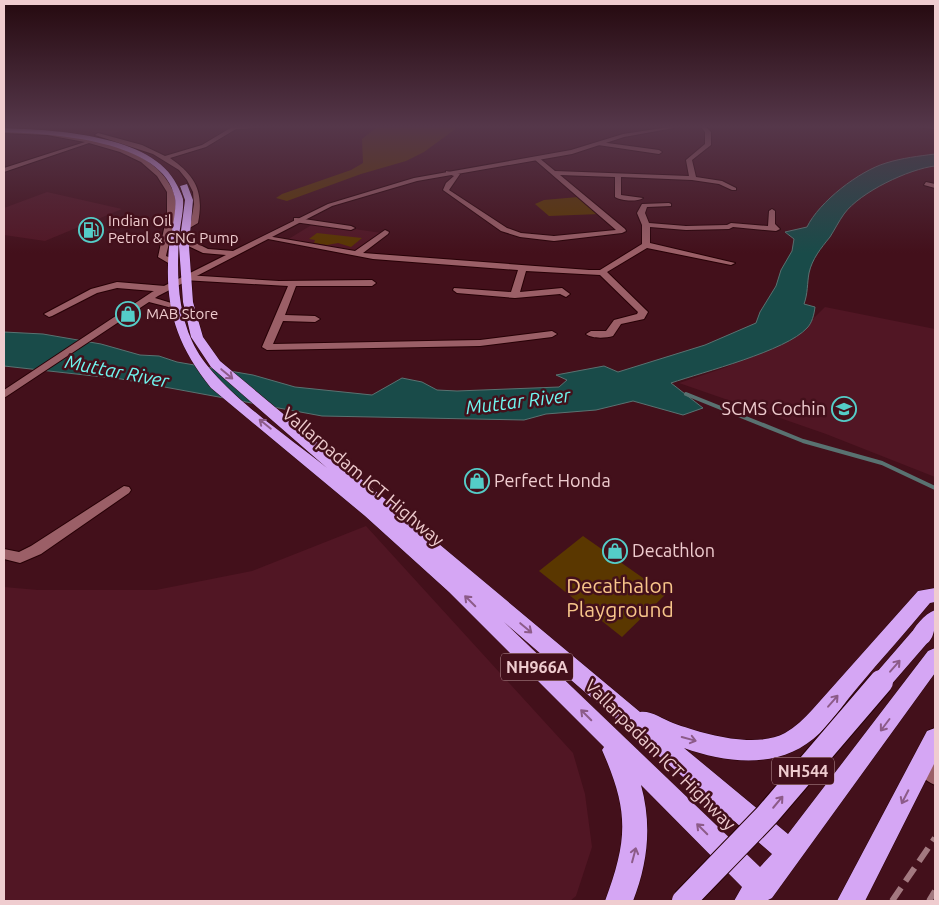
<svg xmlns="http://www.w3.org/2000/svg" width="939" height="905" viewBox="0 0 939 905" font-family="Ubuntu,sans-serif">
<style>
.built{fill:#511624}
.green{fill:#5a3700}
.water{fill:#194b49;stroke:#597271}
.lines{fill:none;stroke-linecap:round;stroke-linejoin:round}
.stream{stroke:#597271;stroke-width:4}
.street-casing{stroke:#270006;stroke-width:2}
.secondary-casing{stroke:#270006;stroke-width:2}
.highway-casing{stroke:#270006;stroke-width:1}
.street{fill:#9b5f67;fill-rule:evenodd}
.secondary{fill:#9b5f67;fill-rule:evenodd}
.highway{fill:#d5a6f4;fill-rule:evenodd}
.rail{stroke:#a37980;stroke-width:6;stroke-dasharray:16 8;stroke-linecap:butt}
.highway-bridge-far1-casing{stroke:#270006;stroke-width:20;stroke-linecap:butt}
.highway-bridge-casing{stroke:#270006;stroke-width:26;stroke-linecap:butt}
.highway-bridge-far1{stroke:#d5a6f4;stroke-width:19}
.highway-bridge{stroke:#d5a6f4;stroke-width:24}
.oneway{stroke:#8c5b88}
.labels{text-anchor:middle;stroke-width:5;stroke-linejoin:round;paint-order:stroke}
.far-poi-label{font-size:15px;fill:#efcccf;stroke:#43101b;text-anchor:start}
.shield{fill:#43101b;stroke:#bb9499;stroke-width:1}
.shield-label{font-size:16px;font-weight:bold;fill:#efcccf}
.poi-label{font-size:18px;fill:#efcccf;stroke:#43101b;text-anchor:start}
.street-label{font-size:18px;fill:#efcccf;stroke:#43101b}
.water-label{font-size:19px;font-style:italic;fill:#6ff6f0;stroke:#43101b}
.near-park-label{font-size:21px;fill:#f7c58a;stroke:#43101b}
</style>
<rect width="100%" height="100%" fill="#43101b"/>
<path class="built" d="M55,127H135L111,134Z
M47,192L122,209L45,241L4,235V208Z
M313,224L333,226L382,233L356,253L287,240Z
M825,307L935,329V477L826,434L679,383L727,367L807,325Z
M366,526L573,753L585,794L592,847L576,896L570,901H4V587L38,590H156L252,571Z"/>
<path class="green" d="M377,127H458L424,152L406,161L361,174L287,201L276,198L282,194L351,170L363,163L362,139Z
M578,197L600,214L549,216L535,204L544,200Z
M317,233L362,238L351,247L338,243L327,245L314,243L315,240L309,239Z
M583,536L666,594L622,637L539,571Z"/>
<path class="water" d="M935,154V166C909,169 860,192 844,214C839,221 835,229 830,237C821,248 812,259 809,273C807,284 808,293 804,304L815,307C814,315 812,323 807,328C786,351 703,372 671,383L703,408L683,415L633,401L596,410L546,414L524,420L322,416L121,379L4,366V332L43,334L101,344L140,355L159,356L177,362L253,375L295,387L372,395L402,378L422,382L437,390L457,391L559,387L567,380L556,375L604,366L618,372L705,345L756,323L760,312L776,286L781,270L792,251L794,239L785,232L807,227C819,202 859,171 886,163C902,158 919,156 935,154Z"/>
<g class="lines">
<path class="stream" d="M686,394L803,441L882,463L935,488"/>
<defs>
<path id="street" d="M232,127H273L236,129L206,147L170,158C196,176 204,192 198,223L186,230L182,228L191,222L194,204L193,192L187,180L179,170L153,154L95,135L98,133L142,145L165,156L202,145Z
M701,127H706L711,132V145L692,160L696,177L722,181L736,188V190H732L719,184L692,180L621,177V195L643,198C637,202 621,201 615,197V177L560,175L625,229L626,231L622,233L554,241L520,237L501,231L443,190L446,183L454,176L446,173V171L460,174L449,190L507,228L521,233L554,236L616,230L534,159V157H538L555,171L689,176L686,160L705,144V132Z
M917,127H935V129Z
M4,129C54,132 150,137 173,191C181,210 170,237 166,256L176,260V264H170L158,257L167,215V192L157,176L141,162L120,152L89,143L4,172V168L85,142L47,135L4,133Z
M600,142L659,150L662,152L659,154L598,145Z
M926,182L935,184V188L924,185Z
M669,203L671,204V206L647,207L645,213L649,223L686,226L727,225L731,223L768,226L769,211L772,209L775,211V224L780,229L776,231L733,227L729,229L686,230L650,227V243L735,263L731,265L647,248L607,272L648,312L644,319L621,324L613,336C606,338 592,339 586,334L591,331H606L614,320L637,314L638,312L600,275L526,271L520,292L562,288L570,294L566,297L560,294L515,298L457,293L453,290L454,288L511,292L518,270L373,259L263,238L267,236L355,251L385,230L389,232L388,234L363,253L589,270H600L642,244V225L637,213L642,204Z
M297,218L351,226L355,228L351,230L294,222V218Z
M186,275L279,281L372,280L376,283L372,286H296L285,315L315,316L320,319L315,322L283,321L273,344L480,340L552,331L557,334L552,337L480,346L267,350L262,347L288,286L183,280V276Z
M117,282L165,286L169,289L165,292L117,288L97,293L52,316L49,317L44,314L91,289Z
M124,486L129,487L131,490L129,493L41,554L20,563L4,559V549L19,552L31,546Z
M923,754L935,761V785C925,781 917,773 913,763L916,756Z"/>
<path id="secondary" d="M669,127H679L624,137L572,154L417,181L332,206L158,296L155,298L181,306L176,309L149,302L4,398V390L152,292L226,255L203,253L182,243V239H188L208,249L233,251L328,204L414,178L571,150L623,134Z"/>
<path id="highway" d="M4,128C53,130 153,134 177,185C179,189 182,195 183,199C184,211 180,225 179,237C177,272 177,308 192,341C212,387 287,435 327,468L211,367L191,337L183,302L179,246L185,200L180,186L187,184L193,200L189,246L193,302L203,337L220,361L640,712C650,710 663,719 673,723C703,734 755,749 785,733C795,727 804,719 812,710L918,591L935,588V602L930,603C907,631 882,658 858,687C845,702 834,719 820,733C782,770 729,764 684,748L788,834L928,651L935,648V673L772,898L766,901H734L742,887L641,785C652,825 648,863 633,901H605C628,839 629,811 602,750L604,747L449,592L365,516L211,388C175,343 164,305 169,247C171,234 177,210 175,198C164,139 50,134 4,132ZM504,622L772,854L760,867Z
M935,610C936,626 935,652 912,644L909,638C914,627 924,614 935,610Z
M935,728V762L865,901H837L927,731Z"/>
</defs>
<use href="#street" class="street-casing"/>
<use href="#secondary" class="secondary-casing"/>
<use href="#highway" class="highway-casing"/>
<use href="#street" class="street"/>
<use href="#secondary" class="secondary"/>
<use href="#highway" class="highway"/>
<path class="rail" d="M892,901L935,838
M929,901L935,891"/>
<defs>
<path id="highway-bridge-far1" d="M880,683L919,638"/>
<path id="highway-bridge" d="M684,901L767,815L881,682"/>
</defs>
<use href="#highway-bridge-far1" class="highway-bridge-far1-casing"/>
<use href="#highway-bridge" class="highway-bridge-casing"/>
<use href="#highway-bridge-far1" class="highway-bridge-far1"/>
<use href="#highway-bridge" class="highway-bridge"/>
</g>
<defs><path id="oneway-shaft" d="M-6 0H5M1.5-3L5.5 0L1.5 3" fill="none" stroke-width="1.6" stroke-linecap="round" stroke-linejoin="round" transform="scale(1.25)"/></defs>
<g class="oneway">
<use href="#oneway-shaft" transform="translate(227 374) rotate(40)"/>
<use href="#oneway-shaft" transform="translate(265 424) rotate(-141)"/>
<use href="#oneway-shaft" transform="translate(470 601) rotate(-135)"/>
<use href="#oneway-shaft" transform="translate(526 628) rotate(40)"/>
<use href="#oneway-shaft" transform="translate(895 666) rotate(-49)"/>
<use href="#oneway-shaft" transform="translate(833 701) rotate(-49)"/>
<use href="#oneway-shaft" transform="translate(586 715) rotate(-135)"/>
<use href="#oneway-shaft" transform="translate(885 725) rotate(127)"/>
<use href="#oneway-shaft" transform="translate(689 739) rotate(15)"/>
<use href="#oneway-shaft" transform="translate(905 797) rotate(117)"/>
<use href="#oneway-shaft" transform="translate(778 802) rotate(-50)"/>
<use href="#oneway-shaft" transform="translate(702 829) rotate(-135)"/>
<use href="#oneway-shaft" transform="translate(634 855) rotate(-75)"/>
</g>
<linearGradient id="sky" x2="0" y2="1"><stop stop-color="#25090f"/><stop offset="0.5" stop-color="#55374a"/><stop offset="1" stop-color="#55374a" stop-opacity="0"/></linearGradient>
<rect width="939" height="253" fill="url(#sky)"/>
<defs>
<symbol id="fuel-ring" viewBox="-11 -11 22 22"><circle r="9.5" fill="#43101b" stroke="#54cdc8" stroke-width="1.5"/><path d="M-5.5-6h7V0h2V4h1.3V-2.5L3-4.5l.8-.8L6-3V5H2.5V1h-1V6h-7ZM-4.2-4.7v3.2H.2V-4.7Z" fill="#54cdc8"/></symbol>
<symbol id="shop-ring" viewBox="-11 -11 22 22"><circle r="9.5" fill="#43101b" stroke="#54cdc8" stroke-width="1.5"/><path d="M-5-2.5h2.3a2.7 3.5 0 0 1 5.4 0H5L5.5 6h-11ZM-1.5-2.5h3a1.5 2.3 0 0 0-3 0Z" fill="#54cdc8"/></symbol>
<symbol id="university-ring" viewBox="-11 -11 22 22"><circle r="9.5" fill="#43101b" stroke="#54cdc8" stroke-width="1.5"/><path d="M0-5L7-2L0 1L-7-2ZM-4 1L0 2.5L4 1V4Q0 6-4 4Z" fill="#54cdc8"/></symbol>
</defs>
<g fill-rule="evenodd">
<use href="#fuel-ring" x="77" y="216" width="28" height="28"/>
<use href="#shop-ring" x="114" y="300" width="28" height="28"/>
<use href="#university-ring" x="830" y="395" width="28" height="28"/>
<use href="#shop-ring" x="463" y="467" width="28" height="28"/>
<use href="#shop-ring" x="601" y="537" width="28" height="28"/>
</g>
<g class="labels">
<g class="far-poi-label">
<text x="108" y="226">Indian Oil<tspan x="108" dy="17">Petrol &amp; CNG Pump</tspan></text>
<text x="146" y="319">MAB Store</text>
</g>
<g class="shield">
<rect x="501" y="653.5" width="72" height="27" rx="4"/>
<rect x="772" y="757.5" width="62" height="27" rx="4"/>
</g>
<g class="shield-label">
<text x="537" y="673">NH966A</text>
<text x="803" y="777">NH544</text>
</g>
<g class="poi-label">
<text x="826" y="415" text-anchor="end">SCMS Cochin</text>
<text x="494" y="487">Perfect Honda</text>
<text x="632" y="557">Decathlon</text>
</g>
<g class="street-label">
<text transform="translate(363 477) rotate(40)" y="6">Vallarpadam ICT Highway</text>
<text transform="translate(660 755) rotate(45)" y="6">Vallarpadam ICT Highway</text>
</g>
<g class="water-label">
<text transform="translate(117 371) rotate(11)" y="7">Muttar River</text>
<text transform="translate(518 401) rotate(-7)" y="7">Muttar River</text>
</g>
<g class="near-park-label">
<text x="620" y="593">Decathalon<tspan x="620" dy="24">Playground</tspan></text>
</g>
</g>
<rect width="939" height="905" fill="none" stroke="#efcccf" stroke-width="10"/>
</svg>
